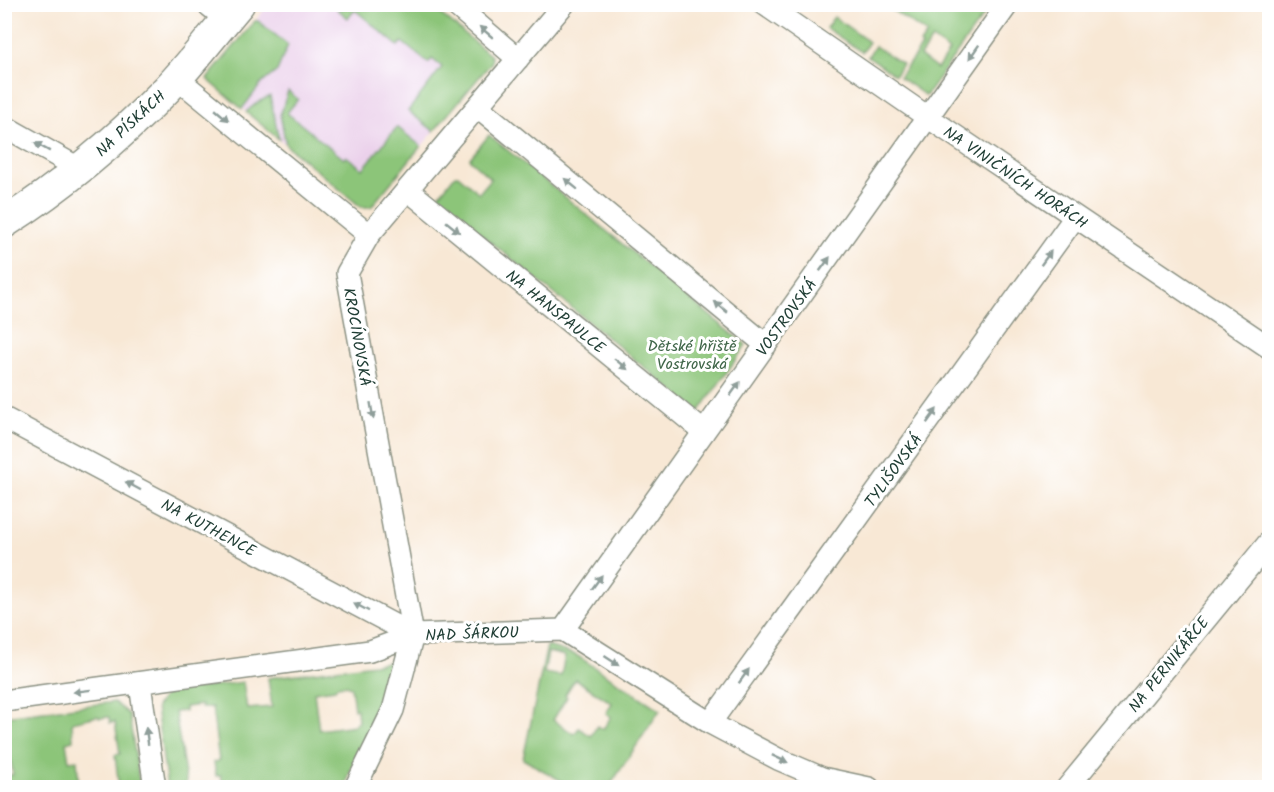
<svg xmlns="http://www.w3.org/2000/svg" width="1274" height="792" viewBox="0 0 1274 792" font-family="Kalam,sans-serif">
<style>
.built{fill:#ebd1eb}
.green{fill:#8cc579;stroke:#568156;stroke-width:1.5;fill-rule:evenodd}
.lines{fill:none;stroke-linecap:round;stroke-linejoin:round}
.street-casing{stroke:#8c9284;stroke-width:24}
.secondary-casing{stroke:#8c9284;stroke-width:33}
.street{stroke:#fff;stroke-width:21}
.secondary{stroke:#fff;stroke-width:30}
.oneway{fill:#8f9e9a}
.labels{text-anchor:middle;stroke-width:6;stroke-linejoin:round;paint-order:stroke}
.street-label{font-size:16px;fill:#1f3d34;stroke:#fff}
.park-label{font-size:16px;fill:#406649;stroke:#fff}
</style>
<rect width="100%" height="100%" fill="#fff"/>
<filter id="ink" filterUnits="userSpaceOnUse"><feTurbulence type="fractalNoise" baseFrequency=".0167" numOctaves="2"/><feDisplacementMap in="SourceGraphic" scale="12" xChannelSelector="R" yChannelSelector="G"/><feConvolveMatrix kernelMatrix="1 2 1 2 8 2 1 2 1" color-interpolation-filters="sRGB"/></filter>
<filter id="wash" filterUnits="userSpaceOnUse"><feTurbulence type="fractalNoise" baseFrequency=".008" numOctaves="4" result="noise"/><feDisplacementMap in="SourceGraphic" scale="24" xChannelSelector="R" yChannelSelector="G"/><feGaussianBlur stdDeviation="1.35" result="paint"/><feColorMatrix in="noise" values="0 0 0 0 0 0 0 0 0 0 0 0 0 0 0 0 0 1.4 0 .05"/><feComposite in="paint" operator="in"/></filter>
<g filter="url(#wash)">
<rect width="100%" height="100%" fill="#f8e8d5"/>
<path class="built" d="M268,5H430L489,54L492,62L371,207H361L208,80Z"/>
<path class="green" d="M367,4L430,5L491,56L492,62L434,131L408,111L442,67L432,59L428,63L402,42L398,46L355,10L348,18L337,9Z
M885,5H991L926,96L899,77L922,46L920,44L927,34ZM932,39L949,51L937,69L920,56Z
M834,17L869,42L862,52L826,28Z
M255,21H258L288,45L277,71L261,84L242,109L207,79Z
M875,46L902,64L895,75L868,56Z
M288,91L298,99L287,113L344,159L346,156L363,169L397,127L421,146L371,207H361L286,145L280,115Z
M270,96L279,139L246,112L258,102Z
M489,135L746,345L699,412L437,198L455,175H458L479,193L491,179L470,160V158Z
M547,646L576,655L660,710L609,787H572L523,759ZM548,652L565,656L561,676L544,673ZM575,679L612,703L606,713L611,717L603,729L597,726L591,736L579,728L574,734L553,720L567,697L565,695Z
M389,662C402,686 370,726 360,748C354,761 349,774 345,787H223L221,775L216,776L214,762L219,761L212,707L201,708V705L185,707V711L175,712L187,787H167L156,707L167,692L243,682L247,709L272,707L268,678ZM345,685L351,687L354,709H357L358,722H356L355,725L319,730L314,692L335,689L337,686Z
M114,702L129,715L140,787H119L115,755L120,754L115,722L110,723L109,717L99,718L98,716L72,722L73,740L66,742L69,761L77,760L79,787H5V776L13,775L8,741H5V716Z"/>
</g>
<g filter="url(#ink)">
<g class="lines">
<defs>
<path id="street" d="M207,4L226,19
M454,4L518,59
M764,4L929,118L1270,348
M177,78L369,235
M478,107L766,345
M4,126L80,169
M408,190L704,432
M4,418L413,635
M563,630L1008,4
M140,684L155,788
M4,701L370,651L413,635L563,630L710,723L778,759L822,778L869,788
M710,723L1075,217
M355,788L393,710L413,635L347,273L369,235L564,4
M1067,788L1270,541"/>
<path id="secondary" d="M4,223C64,185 118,139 167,89C193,62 215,32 239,4"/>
</defs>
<use href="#street" class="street-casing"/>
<use href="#secondary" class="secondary-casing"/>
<use href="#street" class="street"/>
<use href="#secondary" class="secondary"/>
</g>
<defs><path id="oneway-solid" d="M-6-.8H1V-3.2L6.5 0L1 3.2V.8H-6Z" transform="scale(1.5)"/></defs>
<g class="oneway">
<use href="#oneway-solid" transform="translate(486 32) rotate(-140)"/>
<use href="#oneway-solid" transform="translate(974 52) rotate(125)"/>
<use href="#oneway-solid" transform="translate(222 115) rotate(40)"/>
<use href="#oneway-solid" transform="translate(42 147) rotate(-151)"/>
<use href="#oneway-solid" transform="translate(571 184) rotate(-141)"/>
<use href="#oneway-solid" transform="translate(453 227) rotate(39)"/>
<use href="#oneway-solid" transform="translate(1046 258) rotate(-54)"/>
<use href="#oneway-solid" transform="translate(825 264) rotate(-54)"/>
<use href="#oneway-solid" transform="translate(721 307) rotate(-140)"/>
<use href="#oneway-solid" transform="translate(621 364) rotate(39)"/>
<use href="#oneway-solid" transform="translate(735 389) rotate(-54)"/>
<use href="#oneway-solid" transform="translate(372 411) rotate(80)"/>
<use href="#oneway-solid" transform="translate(932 416) rotate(-54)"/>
<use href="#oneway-solid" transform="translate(133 486) rotate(-152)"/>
<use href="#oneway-solid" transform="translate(597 582) rotate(-54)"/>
<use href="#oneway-solid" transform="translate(361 607) rotate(-152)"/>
<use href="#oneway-solid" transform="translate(612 661) rotate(33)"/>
<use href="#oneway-solid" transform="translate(744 676) rotate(-54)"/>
<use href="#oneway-solid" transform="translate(82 691) rotate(173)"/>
<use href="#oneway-solid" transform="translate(147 736) rotate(-98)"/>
<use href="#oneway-solid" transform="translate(780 759) rotate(25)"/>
</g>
</g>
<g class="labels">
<g class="street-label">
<text transform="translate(130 123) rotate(-43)" y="6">NA PÍSKÁCH</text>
<text transform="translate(1016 177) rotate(34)" y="6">NA VINIČNÍCH HORÁCH</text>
<text transform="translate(556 311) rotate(39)" y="6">NA HANSPAULCE</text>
<text transform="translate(786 317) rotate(-54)" y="6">VOSTROVSKÁ</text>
<text transform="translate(358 337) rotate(80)" y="6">KROCÍNOVSKÁ</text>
<text transform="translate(893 470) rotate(-54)" y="6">TYLIŠOVSKÁ</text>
<text transform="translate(209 527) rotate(28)" y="6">NA KUTHENCE</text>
<text transform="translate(472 633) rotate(-2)" y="6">NAD ŠÁRKOU</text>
<text transform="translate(1168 664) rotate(-51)" y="6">NA PERNIKÁŘCE</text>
</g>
<g class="park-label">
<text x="692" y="351">Dětské hřiště<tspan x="692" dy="18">Vostrovská</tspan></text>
</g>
</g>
<rect width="1274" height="792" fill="none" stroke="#fff" stroke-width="24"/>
</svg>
